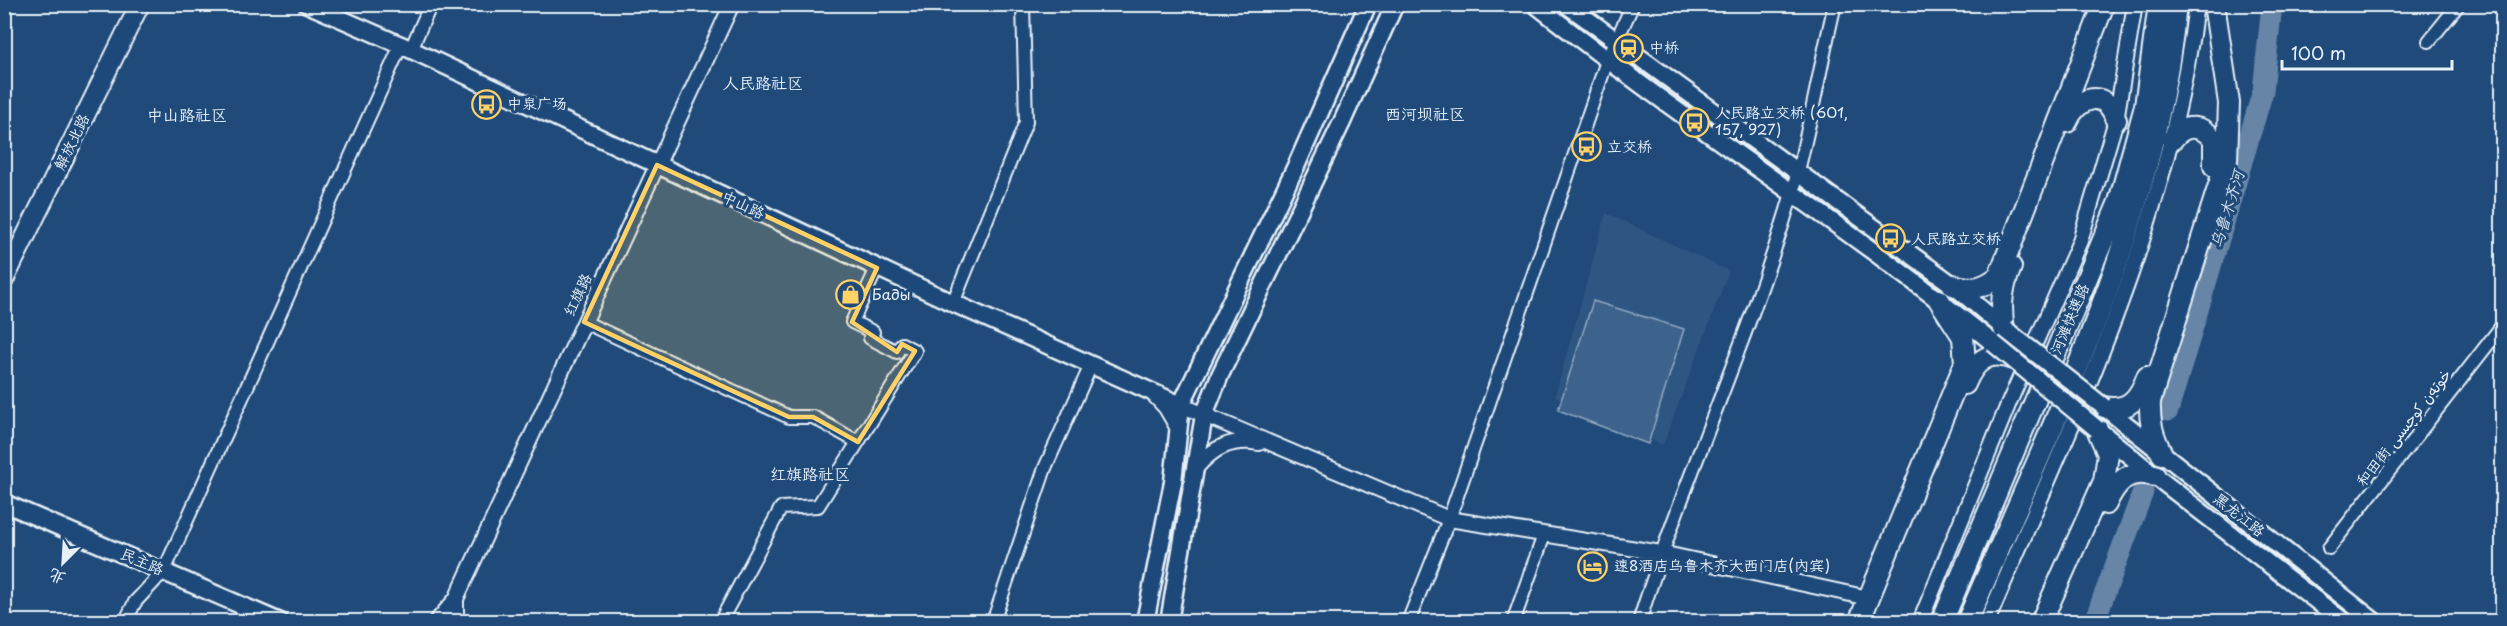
<svg xmlns="http://www.w3.org/2000/svg" width="2507" height="626" viewBox="0 0 2507 626" font-family="'Playpen Sans','Playpen Sans Arabic','LXGW WenKai TC',sans-serif">
<style>
.built{fill:#2e5683}
.green{fill:#3c628c;stroke:#92aac2;stroke-width:1.5}
.lines{fill:none;stroke-linecap:round;stroke-linejoin:round}
.river{stroke:#6685a7;stroke-width:21}
.minor-casing{stroke:#e8f1f8;stroke-width:16}
.tertiary-casing{stroke:#e8f1f8;stroke-width:18}
.secondary-casing{stroke:#e8f1f8;stroke-width:21}
.primary-casing{stroke:#e8f1f8;stroke-width:22}
.trunk-casing{stroke:#e8f1f8;stroke-width:24}
.minor{stroke:#1f4a7a;stroke-width:12}
.tertiary{stroke:#1f4a7a;stroke-width:14}
.secondary{stroke:#1f4a7a;stroke-width:16}
.primary{stroke:#1f4a7a;stroke-width:18}
.trunk{stroke:#1f4a7a;stroke-width:20}
.secondary-bridge-casing{stroke:#e8f1f8;stroke-width:21;stroke-linecap:butt}
.secondary-bridge{stroke:#1f4a7a;stroke-width:16}
.marked{fill:#ffd166;fill-opacity:0.2;stroke:#ffd166;stroke-width:4.5;stroke-linejoin:round}
.labels{text-anchor:middle;stroke-width:6;stroke-linejoin:round;paint-order:stroke}
.poi-label{font-size:15px;fill:#e8f1f8;stroke:#1f4a7a;text-anchor:start}
.street-label{font-size:15px;fill:#e8f1f8;stroke:#1f4a7a}
.neighbourhood-label{font-size:16px;fill:#e8f1f8;stroke:#1f4a7a}
.water-label{font-size:16px;font-style:italic;fill:#d4e1ec;stroke:#1f4a7a}
</style>
<rect width="100%" height="100%" fill="#1f4a7a"/>
<filter id="ink" filterUnits="userSpaceOnUse"><feTurbulence type="fractalNoise" baseFrequency=".0167" numOctaves="2"/><feDisplacementMap in="SourceGraphic" scale="12" xChannelSelector="R" yChannelSelector="G"/><feConvolveMatrix kernelMatrix="1 2 1 2 8 2 1 2 1" color-interpolation-filters="sRGB"/></filter>
<g filter="url(#ink)">
<path class="built" d="M1606,213L1729,271L1663,445L1555,396Z"/>
<path class="green" d="M1593,301L1684,329L1648,444L1558,410Z"/>
<g class="lines">
<path class="river" d="M2168,411L2263,91L2272,4
M2094,622L2143,492"/>
<defs>
<path id="minor" d="M2429,41L2459,4
M411,49L431,4
M953,303L1026,122L1023,4
M584,322L789,417H813L858,442
M2329,548L2502,326
M125,622L135,602L164,571L401,45
M720,622L781,508L818,506L915,351L902,344L897,352L870,338L873,332L852,322L877,268
M993,622L1045,468L1091,365
M1408,622L1449,519L1607,61L1633,4
M1513,622L1544,535
M1639,622C1685,476 1750,337 1793,190C1810,129 1820,66 1835,4"/>
<path id="tertiary" d="M1153,394L1166,408L1177,427
M1181,405L1449,519L1661,553L1864,597
M1196,468C1213,448 1231,438 1259,443
M456,599V622
M436,622L456,599L732,4
M1920,622L2008,405L2080,241L2116,120L2135,4
M1987,622C2072,422 2171,223 2196,4"/>
<path id="secondary" d="M307,4L401,45L953,303L1181,405
M1535,4C1684,122 1845,224 1993,343
M1566,4L1953,285L2006,330
M2104,407L2375,622
M2097,429L2155,476L2344,622
M4,503L280,622
M1145,622L1173,482L1181,405L1297,164L1368,4
M1169,622L1204,415L1220,375L1342,122L1395,4"/>
<path id="primary" d="M4,280L140,4"/>
<path id="trunk" d="M2067,122C2077,96 2107,88 2116,120
M2172,140C2184,123 2203,124 2214,141V166
M1953,285C1972,290 1983,289 1999,276L2104,4
M2004,329C2000,305 2002,289 2011,267
M1965,384C1974,362 1988,349 2013,359
M2104,407C2128,412 2139,399 2147,377
M2162,454C2153,436 2149,422 2150,401L2227,160L2229,103L2214,4
M2106,504C2116,482 2128,468 2155,476
M1859,622L1965,363L1963,337L1939,300
M1942,622L2119,202L2145,106L2159,4
M1967,622C2052,423 2156,223 2176,4
M2041,622L2104,481L2108,454L2097,429"/>
</defs>
<use href="#minor" class="minor-casing"/>
<use href="#tertiary" class="tertiary-casing"/>
<use href="#secondary" class="secondary-casing"/>
<use href="#primary" class="primary-casing"/>
<use href="#trunk" class="trunk-casing"/>
<use href="#minor" class="minor"/>
<use href="#tertiary" class="tertiary"/>
<use href="#secondary" class="secondary"/>
<use href="#primary" class="primary"/>
<use href="#trunk" class="trunk"/>
<defs>
<path id="secondary-bridge" d="M2006,330L2104,407
M1993,343L2097,429"/>
</defs>
<use href="#secondary-bridge" class="secondary-bridge-casing"/>
<use href="#secondary-bridge" class="secondary-bridge"/>
</g>
</g>
<path class="marked" d="M657,165L877,268L852,322L897,352L902,344L915,351L858,442L813,417H789L584,322Z"/>
<defs>
<symbol id="station-ring" viewBox="-11 -11 22 22"><circle r="9.5" fill="#1f4a7a" stroke="#ffd166" stroke-width="1.5"/><path d="M-3-6H3Q5-6 5-4V2Q5 4 3 4L4.5 6H3L1.5 4h-3L-3 6H-4.5L-3 4Q-5 4-5 2V-4Q-5-6-3-6ZM-3.5-4v3h7v-3ZM-3.5 1v1.5H-2V1ZM2 1v1.5H3.5V1Z" fill="#ffd166"/></symbol>
<symbol id="bus-ring" viewBox="-11 -11 22 22"><circle r="9.5" fill="#1f4a7a" stroke="#ffd166" stroke-width="1.5"/><path d="M-5-6H5V4H4V6H2V4H-2V6H-4V4H-5ZM-3.5-4V0h7V-4ZM-3.5 1.2v1.5H-2V1.2ZM2 1.2v1.5H3.5V1.2Z" fill="#ffd166"/></symbol>
<symbol id="shop-ring" viewBox="-11 -11 22 22"><circle r="9.5" fill="#1f4a7a" stroke="#ffd166" stroke-width="1.5"/><path d="M-5-2.5h2.3a2.7 3.5 0 0 1 5.4 0H5L5.5 6h-11ZM-1.5-2.5h3a1.5 2.3 0 0 0-3 0Z" fill="#ffd166"/></symbol>
<symbol id="hotel-ring" viewBox="-11 -11 22 22"><circle r="9.5" fill="#1f4a7a" stroke="#ffd166" stroke-width="1.5"/><path d="M-6-4.5h1.5V1H6V5H4.5V3h-9V5H-6ZM-4 0a1.8 1.8 0 1 1 3.6 0ZM.5 0V-2.5h3Q6-2.5 6 0Z" fill="#ffd166"/></symbol>
</defs>
<g fill-rule="evenodd">
<use href="#station-ring" x="1612" y="32" width="33" height="33"/>
<use href="#bus-ring" x="470" y="88" width="33" height="33"/>
<use href="#bus-ring" x="1678" y="106" width="33" height="33"/>
<use href="#bus-ring" x="1570" y="130" width="33" height="33"/>
<use href="#bus-ring" x="1874" y="222" width="33" height="33"/>
<use href="#shop-ring" x="834" y="278" width="33" height="33"/>
<use href="#hotel-ring" x="1576" y="550" width="33" height="33"/>
</g>
<g class="labels">
<g class="poi-label">
<text x="1649" y="53">中桥</text>
<text x="507" y="109">中泉广场</text>
<text x="1715" y="118">人民路立交桥 (601,<tspan x="1715" dy="17">157, 927)</tspan></text>
<text x="1607" y="152">立交桥</text>
<text x="1911" y="244">人民路立交桥</text>
<text x="872" y="300">Бады</text>
<text x="1614" y="571">速8酒店乌鲁木齐大西门店(内宾)</text>
</g>
<g class="street-label">
<text transform="translate(72 142) rotate(-64)" y="5">解放北路</text>
<text transform="translate(743 205) rotate(25)" y="5">中山路</text>
<text transform="translate(578 295) rotate(-65)" y="5">红旗路</text>
<text transform="translate(2070 319) rotate(-67)" y="5">河滩快速路</text>
<text transform="translate(2404 428) rotate(-52)" y="5">和田街 خوتەن كوچىسى</text>
<text transform="translate(2239 515) rotate(38)" y="5">黑龙江路</text>
<text transform="translate(142 562) rotate(23)" y="5">民主路</text>
</g>
<g class="neighbourhood-label">
<text x="763" y="89">人民路社区</text>
<text x="1425" y="120">西河坝社区</text>
<text x="187" y="121">中山路社区</text>
<text x="810" y="480">红旗路社区</text>
</g>
<g class="water-label">
<text transform="translate(2227 209) rotate(-73)" y="6">乌鲁木齐河</text>
</g>
</g>
<rect width="2507" height="626" fill="none" stroke="#1f4a7a" stroke-width="24"/>
<rect x="12" y="12" width="2483" height="602" fill="none" stroke="#e8f1f8" stroke-width="2" filter="url(#ink)"/>
<g transform="translate(63 563) rotate(204)" stroke="#1f4a7a" stroke-width="4.5" paint-order="stroke">
<path d="M0-4.5L10 22L0 15L-10 22Z" fill="#e8f1f8"/>
<text y="-9" font-size="16" font-weight="bold" text-anchor="middle" fill="#e8f1f8">北</text>
</g>
<path d="M2282 60v9h170v-9" fill="none" stroke="#e8f1f8" stroke-width="3"/>
<text x="2291" y="60" font-size="18" fill="#e8f1f8" stroke="#1f4a7a" stroke-width="4.5" paint-order="stroke">100 m</text>
</svg>
